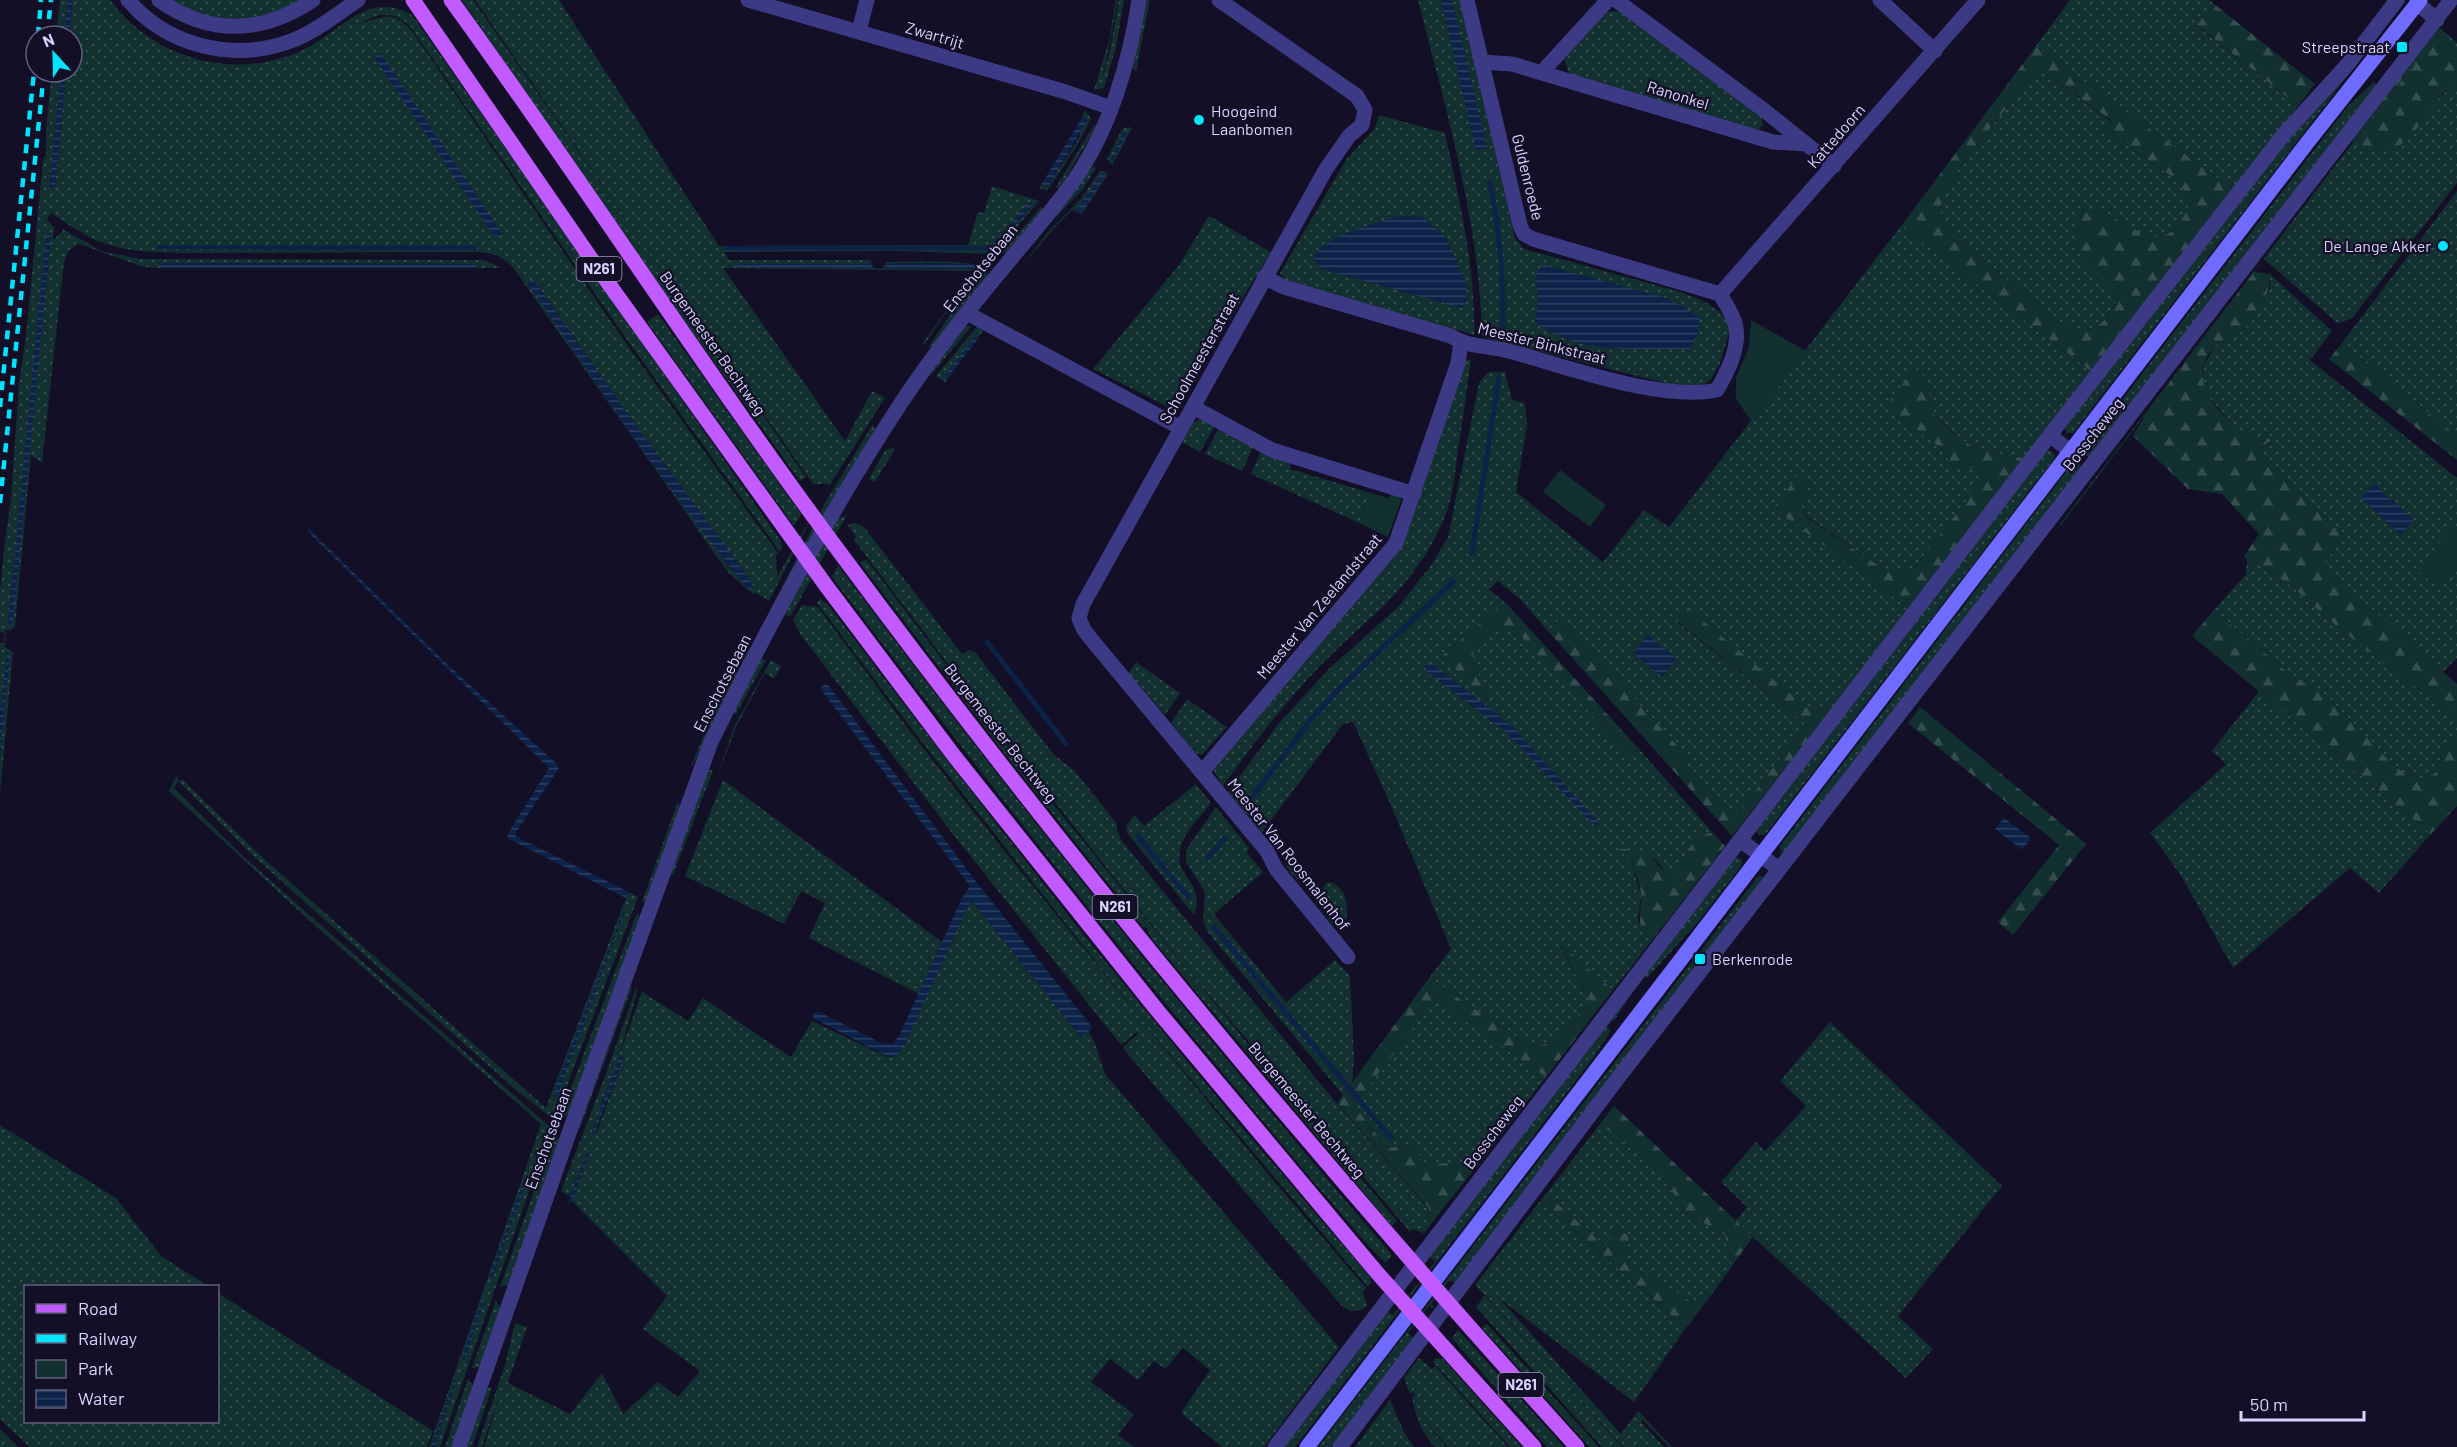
<svg xmlns="http://www.w3.org/2000/svg" width="2457" height="1447" viewBox="0 0 2457 1447" font-family="Barlow,sans-serif">
<style>
.grass{fill:url(#grass-dots);fill-rule:evenodd}
.forest{fill:url(#forest-firs);fill-rule:evenodd}
.park{fill:#12302f}
.water{fill:url(#water-rules)}
.lines{fill:none;stroke-linecap:round;stroke-linejoin:round}
.stream{stroke:#0c2248;stroke-width:5}
.minor{stroke:#3d3a85;stroke-width:15}
.tertiary{stroke:#3d3a85;stroke-width:15}
.secondary{stroke:#6f6bff;stroke-width:15}
.primary{stroke:#c25bff;stroke-width:15}
.rail{stroke:#00e5ff;stroke-width:4.5;stroke-dasharray:9 8;stroke-linecap:butt}
.poi-dot{fill:#00e5ff;stroke:#130f26;stroke-width:2}
.labels{text-anchor:middle;stroke-width:4.5;stroke-linejoin:round;paint-order:stroke}
.shield{fill:#130f26;stroke:#9e99be;stroke-width:1.5}
.shield-label{font-size:15px;font-weight:bold;fill:#d9d4ff}
.street-label{font-size:16px;fill:#d9d4ff;stroke:#130f26}
.poi-label{font-size:16px;fill:#d9d4ff;stroke:#130f26;text-anchor:end}
</style>
<defs>
<pattern id="grass-dots" width="8" height="8" patternUnits="userSpaceOnUse" patternTransform="scale(1.5)"><rect width="8" height="8" fill="#12302f"/><path d="M2 2h.1M6 6h.1" fill="none" stroke="#344d4e" stroke-width="1.8" stroke-linecap="round"/></pattern>
<pattern id="forest-firs" width="22" height="20" patternUnits="userSpaceOnUse" patternTransform="scale(1.5)"><rect width="22" height="20" fill="#12302f"/><path d="M5 1l3.5 6h-7zM16 11l3.5 6h-7z" fill="#344d4e"/></pattern>
<pattern id="water-rules" width="6" height="5" patternUnits="userSpaceOnUse" patternTransform="scale(1.5)"><rect width="6" height="5" fill="#0c2248"/><path d="M0 2.5h6" fill="none" stroke="#2f4163"/></pattern>
</defs>
<rect width="100%" height="100%" fill="#130f26"/>
<path class="grass" d="M60,0H110C153,59 236,82 303,50C326,39 350,14 374,8C387,5 401,8 413,16L781,541L782,548L780,552L625,337L410,26C396,12 378,11 363,23C384,16 394,10 412,31L623,339L778,553L776,555L777,577L816,509L769,601L756,593L753,594L729,573L720,561L512,266L497,255L480,252L184,253C151,252 117,252 87,236C75,229 63,221 51,213L47,219L54,228L53,240L63,231L61,228L101,251L140,259L484,260L501,268H476V264L161,263L160,268L143,267L79,244L69,250L64,262L42,463L31,455L15,626L11,630H4L6,633L5,647L13,652L0,795V756L9,661V654L7,653L0,716V643H4L5,633L0,632V592L5,541L11,499L19,384L27,327L43,161L46,157V128L52,72H61L50,182V187H55L66,72H72V36H69L72,6L70,0L68,1L64,36H56ZM48,233L51,235L11,626L8,623ZM476,245V250L158,249L157,246ZM534,280L629,416L745,573L753,587L750,591L725,561L609,402L529,284Z
M169,0H303C275,15 240,25 208,17C195,14 182,5 169,0Z
M462,0H473L806,477L800,481L674,306Z
M475,0H559L719,246L968,245L978,212L984,213L992,186L1039,201L994,254L897,251L724,252L729,260H870L874,268L881,269L887,262C904,262 972,259 982,267L942,318L924,345L922,344L975,271L723,268L845,441L872,391L885,398L825,492L829,484H813L630,225ZM1033,205L993,250L726,251V246H991ZM889,263L973,264L975,266L973,269L885,268ZM735,264H872L871,268L735,267Z
M1116,0H1118L1102,80L1110,50L1119,0H1124L1116,47L1104,88L1094,90L1109,41Z
M1146,0H1150L1136,71L1133,68Z
M1418,0H1460L1515,238L1524,249L1681,292L1707,303L1723,315L1728,322L1729,333L1720,363L1710,381L1700,386L1669,384L1482,337C1480,223 1446,110 1418,0Z
M2070,0H2209L2214,4L2197,26L2298,106L2233,189L2036,46Z
M2402,0H2406L2073,433H2066L2065,426L2263,168Z
M1616,11L1623,12L1761,114L1763,125L1759,129L1753,130L1570,76L1564,59L1607,12Z
M2440,29L2457,43V51L2437,35L2428,110L2449,88L2452,87L2457,89V183L2353,317L2341,323L2336,322L2264,259L2061,525L2060,524Z
M2039,69L2112,122L2106,131L2177,180C2187,193 2193,203 2183,218C2158,254 2141,230 2112,217C2101,212 2091,210 2080,209C2064,277 2102,255 2116,301C2103,328 2092,335 2063,324L1952,236C1946,227 1939,218 1941,206C1949,170 2014,101 2039,69Z
M2374,82L2380,88L2089,457L2081,453L2348,106Z
M1085,110L1091,119L1076,147L1047,191L1039,188L1042,184L1043,186H1048L1079,138L1084,116L1081,119Z
M1379,115L1445,133C1459,200 1476,267 1474,335L1286,280L1280,273L1346,160L1375,128Z
M1094,125L1097,126L1059,189L1056,187Z
M1128,127L1132,128L1112,165L1107,159L1122,129Z
M1090,166L1096,168L1082,190L1056,217L1055,216Z
M1101,170L1108,174L1082,214L1072,210L1057,225L1022,266L1047,233L1080,200Z
M2457,191V436L2342,343Z
M1041,207L1044,209L1008,252L1002,253Z
M1209,216L1271,252L1174,410L1093,369L1179,265Z
M1901,226L2091,371L2025,458C1995,455 1970,450 1948,428C1942,423 1936,417 1933,410C1926,393 1932,381 1915,368L1900,418L1941,448L1952,466L1973,469L1986,475L1916,566C1905,573 1898,575 1885,570L1806,516L1801,506L1809,481L1774,508L1910,609L1832,709L1814,710L1806,707L1687,609L1677,622L1806,724L1741,810L1735,814L1728,812L1685,763L1682,751L1561,618L1549,632L1521,600L1498,581L1489,590L1505,602L1443,655L1485,700L1488,692C1483,682 1472,668 1473,656C1474,642 1494,626 1508,628C1512,629 1516,632 1520,635L1635,752L1639,749L1712,832C1688,840 1689,849 1681,871C1660,880 1667,868 1654,859C1645,854 1629,852 1620,849L1631,862L1641,895L1638,920L1645,937L1653,939L1613,990L1560,946L1590,1001L1555,1042L1531,1047L1429,978L1451,949L1390,803L1353,722L1343,724L1262,832L1228,792L1280,722L1329,669L1399,606L1432,564L1448,537L1479,383L1488,372H1505L1512,400L1525,403L1527,425L1516,492L1603,562L1644,510L1669,527Z
M986,270L988,276L932,347L928,348L948,318Z
M2270,274L2332,331L2310,360L2457,478V658L2443,672L2321,565L2346,536L2254,453L2269,443L2238,430L2205,393L2202,378L2205,363L2215,346L2247,327L2263,303L2270,287Z
M658,314L801,514L794,526L647,322Z
M978,325L984,329L978,338L975,337L945,376L948,377L972,346L945,382L936,376Z
M965,326H972L929,377L927,375Z
M1471,359C1467,389 1463,419 1458,450C1455,473 1453,499 1443,521C1413,590 1370,615 1321,665C1284,703 1254,743 1223,786L1214,771L1215,764L1401,545L1464,361Z
M1202,419L1215,426L1200,452L1182,442L1193,422Z
M873,424L875,430L773,605L825,503Z
M1219,428L1253,447L1242,471L1205,454Z
M893,448L895,449L875,482L869,479L885,450Z
M2050,450L2055,455L2054,459L1765,835H1759L1756,831L2046,451Z
M1261,451L1291,464L1290,469L1371,493L1359,523L1251,474Z
M2075,460L2082,467L1784,852L1781,853L1780,846Z
M847,515L790,617L785,614L837,519Z
M855,523L864,527L962,654L969,650L975,652L1054,755L1075,771L1117,824V830L1121,840L1337,1104L1429,1209L1431,1222L1424,1233L1412,1229L1410,1232L1192,975L1278,1081L1397,1221L1392,1226L1151,938L1147,928L1142,926L1001,749L860,563L866,559L1036,783L1190,973L1008,743L854,540L856,537L848,525Z
M2247,560C2282,572 2304,599 2332,622C2371,654 2409,685 2451,711L2457,720V740L2442,753L2436,773L2428,778H2421L2404,773L2391,763L2330,699L2287,672L2214,610L2246,574Z
M838,565C1015,802 1199,1031 1392,1255L1386,1263L1373,1251C1184,1032 1005,807 832,577Z
M820,598L829,606L960,777L1083,934L1234,1118L1370,1277L1371,1283L1368,1287L1138,1017L1273,1180L1366,1288L1363,1292L1367,1306C1358,1312 1350,1314 1341,1305L1126,1052L1123,1047L1139,1033L1137,1032L1121,1045L952,833L800,634L793,620L802,605L818,607L909,730L999,844L1137,1014L911,728L817,603Z
M749,649L750,651L700,754L690,768L710,721Z
M760,659L766,660L736,714L732,712Z
M771,660L781,666L774,679L765,673L737,725L717,777L734,727Z
M1136,662L1180,693L1165,715L1129,673Z
M2259,691L2431,834L2379,893L2350,868L2233,968L2182,877L2150,833L2226,764L2212,751Z
M1187,699L1227,727L1202,755L1196,753L1171,723Z
M708,769L713,771L673,875L669,874Z
M176,777L180,781L182,779L264,859L546,1108L626,898L629,892L638,897L554,1120L516,1090L251,854L178,781L174,788L246,859L551,1128L440,1447H434L455,1386L457,1381L455,1380L431,1447H429L541,1124L311,922L169,791ZM623,913L624,914L555,1099L559,1079ZM524,1181L526,1182L492,1279H489Z
M723,780L942,942L919,994L809,938L825,903L801,891L784,924L685,876Z
M1196,784L1211,803C1201,816 1183,833 1180,850C1174,878 1206,882 1194,915L1128,834L1126,826L1135,815L1144,826Z
M678,801L680,808L647,900L642,902Z
M1216,807L1249,848L1247,853L1263,872L1214,914L1286,1002L1335,960L1350,976L1354,1059L1352,1083L1343,1095L1207,931L1203,920L1205,892L1186,862V850Z
M1288,857H1292L1304,866L1306,879H1297L1290,872L1286,864Z
M1736,857L1742,860V865L1698,922L1647,978L1643,975Z
M1759,875L1764,878L1456,1284L1449,1280L1431,1304L1435,1308L1429,1306L1408,1333L1414,1339L1331,1447H1318Z
M1330,882C1348,889 1348,907 1346,924L1338,928C1323,919 1318,899 1325,884Z
M971,900L1081,1037L1088,1031C1097,1042 1099,1060 1106,1075L1339,1347L1264,1447H1222L1181,1413L1210,1370L1183,1348L1165,1369L1154,1361L1138,1380L1110,1359L1091,1382L1134,1414L1118,1435L1134,1447H484L500,1393L482,1447H477L505,1365L515,1323L527,1327L508,1383L570,1414L602,1373L623,1414L658,1382L678,1397L700,1371L643,1329L667,1296L572,1201L590,1151L588,1152L570,1196L561,1191L608,1068L636,988H638L620,1053L642,992L688,1021L703,998L791,1057L812,1021L887,1057L896,1056ZM620,1056L623,1059L596,1134L602,1102Z
M637,913L640,918L569,1114L559,1120Z
M628,986L632,987L580,1128L577,1127Z
M1630,996L1614,1021L1612,1020L1607,1027L1611,1030L1594,1057L1295,1447H1281L1386,1311L1393,1315L1415,1287L1410,1283L1416,1286L1418,1284L1435,1261L1428,1256Z
M1435,999L1546,1077L1469,1176C1455,1153 1436,1173 1424,1162C1419,1159 1416,1150 1413,1145L1387,1148L1354,1105Z
M1830,1022L2002,1186L1898,1316L1933,1349L1906,1378L1736,1221L1747,1207L1721,1182L1756,1142L1765,1151L1806,1106L1780,1081Z
M1600,1124L1650,1163L1670,1188L1685,1212L1725,1235L1732,1266L1712,1294L1692,1302L1630,1265L1627,1257L1628,1236L1618,1229L1606,1246L1546,1194Z
M0,1125L116,1198L161,1256L208,1286H26V1422H218V1293L433,1431L427,1447H29L0,1419Z
M555,1132L559,1141L508,1285L500,1287Z
M1540,1201L1686,1328L1634,1402L1499,1298L1621,1434L1638,1411L1672,1447H1669L1643,1420L1641,1422L1664,1447H1623L1475,1285Z
M1485,1295L1622,1447H1602L1476,1307Z
M496,1300L500,1307L480,1367L472,1368Z
M1487,1324L1599,1447H1590L1482,1328Z
M1458,1330L1564,1447H1547L1452,1338Z
M1419,1358L1432,1369L1435,1366L1508,1447H1448L1422,1418L1446,1447H1435C1421,1432 1416,1418 1412,1397L1415,1395L1413,1392L1410,1394L1404,1378Z
M1436,1358L1443,1359L1522,1447H1510L1433,1362Z
M468,1379L473,1386L452,1447H445Z
M492,1387L472,1447H465L485,1389Z
M1390,1400L1405,1434L1414,1447H1355Z
M0,1429L18,1447H0Z"/>
<path class="forest" d="M2214,4L2315,84L2298,106L2197,25Z
M2439,27L2457,43L2440,30L2353,142L2349,139Z
M2437,35L2457,51V89L2452,87L2444,92C2425,114 2406,159 2371,150C2365,148 2359,147 2354,143Z
M2036,46L2233,189L2091,371L1901,226ZM2039,69L2112,121L2106,131L2177,180C2187,193 2193,203 2183,218C2159,254 2141,230 2112,217C2101,212 2091,210 2080,209C2076,216 2075,225 2075,233C2075,270 2106,269 2116,301C2103,328 2092,335 2063,324L1952,236C1946,227 1939,218 1941,206C1949,170 2014,101 2039,69Z
M2254,272L2270,274C2270,293 2260,314 2246,328C2238,336 2227,338 2218,344C2195,362 2200,391 2218,409C2238,430 2244,436 2273,439L2254,453L2346,536L2322,565L2457,684V720L2451,711C2409,685 2371,654 2332,622C2304,599 2282,572 2247,560L2244,556L2259,534L2222,494L2188,489L2133,436L2147,412Z
M2342,343L2457,436V460L2329,359Z
M1915,368C1932,381 1926,392 1933,410C1935,417 1942,423 1947,428C1970,450 1995,455 2025,458L1910,609L1773,508L1800,473L1809,481L1801,506L1806,517L1885,570C1898,575 1905,573 1916,566L1986,475L1973,469L1952,466L1941,448L1885,407Z
M1505,602L1639,749L1629,754L1623,751L1520,635C1516,632 1512,629 1508,628C1494,626 1474,642 1473,656C1472,668 1483,682 1488,692L1484,701L1443,655Z
M1688,608L1806,707L1814,710L1832,709L1732,836L1549,632L1561,617L1682,751L1685,763L1728,812L1735,814L1741,810L1806,724L1677,621Z
M2214,610L2287,672L2330,699L2391,763L2404,773L2421,778H2428L2436,772L2442,753L2457,740V806L2431,834L2192,636Z
M1920,707L2086,844L2013,935L1998,922L2059,845L1908,723Z
M1712,832L1725,846L1653,939L1645,937C1636,922 1642,911 1641,895C1640,878 1630,861 1619,849C1627,849 1635,849 1643,852C1661,860 1659,880 1681,871C1689,849 1688,840 1712,832Z
M1559,943L1613,990L1546,1077L1435,1000L1354,1105L1387,1148L1413,1145C1431,1177 1431,1159 1459,1164L1469,1176L1423,1234L1422,1232L1431,1222L1429,1208L1337,1103L1429,978L1531,1047L1555,1042L1590,1001Z
M1614,1106L1753,1237L1732,1266L1725,1235L1685,1212L1670,1188L1650,1163L1600,1124Z
M1546,1194L1606,1246L1618,1229L1629,1236L1627,1257L1630,1265L1692,1302L1712,1294L1686,1328L1540,1201Z"/>
<path class="park" d="M1751,320L1806,351L1752,422L1736,399V377L1749,348Z
M1560,470L1606,505L1590,527L1543,492Z
M1391,492L1397,494L1401,500L1388,537L1359,523L1371,493L1389,498Z
M2454,525L2457,527V564L2438,587L2417,570Z"/>
<path class="water" d="M72,0L69,36H64L68,1Z
M1441,0H1452L1487,147L1485,149L1476,150Z
M379,53L383,57L501,232V237L494,236L380,66L375,57Z
M61,72H66L55,187L52,189L50,182Z
M1086,117L1088,120L1048,186H1043L1042,184L1081,119Z
M1125,130L1129,131L1113,160H1110Z
M1104,173L1105,176L1081,214L1076,210L1101,174Z
M1029,202L1033,204L993,250L725,251V246H991Z
M1399,216L1422,217L1446,238L1466,283L1467,301L1462,308L1321,269L1313,258C1327,234 1373,225 1399,216Z
M49,233L51,235L13,619L11,626H8L46,235Z
M157,245H476L477,250L157,249Z
M160,263L476,264V268H160Z
M889,263L973,264L975,266L973,269L884,268Z
M735,264H872L871,268L734,267Z
M1544,265L1666,298L1700,317L1697,335L1690,349C1638,348 1578,356 1535,322L1538,303L1536,274Z
M533,279L629,416L745,573L754,587L750,591C670,495 599,387 528,284Z
M975,336L978,339L947,378L945,375Z
M2374,484L2414,520L2401,535L2361,498Z
M309,529L449,666L556,763L559,768L515,834L517,837L629,892L626,898L509,839L507,835L549,768L308,532Z
M1648,635L1677,659L1662,677L1633,653Z
M7,653L9,654V661L0,756V716Z
M1427,662L1433,664L1514,728L1598,822L1596,827L1507,733L1427,672L1425,667Z
M824,684L829,686L977,883L1093,1028L1081,1037L971,900L904,1046L896,1056L888,1057L813,1018V1013L819,1012L883,1044L893,1043L899,1036L962,898L970,886L822,691L821,688Z
M2004,818L2031,838L2022,850L1995,829Z
M623,913L624,914L557,1097L553,1098L559,1079Z
M622,1055L623,1059L594,1135L592,1132L618,1060Z
M590,1151L572,1202L568,1203L588,1152Z
M524,1181L526,1182L523,1193L491,1280L489,1278Z
M482,1298L485,1299L464,1361L461,1360Z
M455,1380L457,1381L455,1386L434,1447H431Z"/>
<g class="lines">
<path class="stream" d="M1490,183C1501,237 1503,279 1503,334
M1472,553L1499,377
M987,642L1066,744
M1252,797L1310,721L1339,689L1454,581
M1138,836L1188,897
M1208,858L1225,838
M1214,927L1391,1138"/>
<path class="minor" d="M1219,0L1357,96L1365,110L1362,125L1349,136L1326,169L1083,604L1079,618L1084,630L1096,645L1267,851L1276,869L1348,957
M1467,0L1520,225L1524,234L1533,239L1720,294
M1616,0L1765,111L1834,166
M1880,0L1935,51
M2417,3L2437,20
M859,31L867,0
M1481,62L1512,64L1773,142L1806,144
M1542,72L1608,0
M1264,277L1284,287L1451,336C1467,347 1490,346 1509,351C1565,366 1661,402 1717,390C1728,371 1741,346 1735,323C1732,313 1725,303 1720,294
M1720,294L1978,0
M967,313L1181,428
M1193,407L1272,450L1414,494
M2050,435L2071,452
M1202,772L1396,543L1458,363L1461,342
M1740,840L1779,869
M1275,1447L2050,435L2284,134L2347,65L2397,0
M1340,1447L1618,1078L2451,0"/>
<path class="tertiary" d="M128,0C168,47 234,62 291,41C315,32 337,14 358,0
M159,0C210,36 262,34 313,0
M748,0L1066,92L1111,108
M459,1447L569,1133L711,742C768,626 830,511 901,403C933,355 968,310 1005,266C1030,235 1059,204 1081,170C1113,119 1130,59 1139,0"/>
<path class="secondary" d="M1307,1447L2307,143L2420,0"/>
<path class="primary" d="M413,0L601,273L827,587L955,757L1157,1010L1379,1275L1534,1447
M451,0C585,184 708,376 844,558C1073,867 1319,1162 1577,1447"/>
<path class="rail" d="M38,36L41,0
M47,36L51,0
M0,407L36,52
M0,503L44,72"/>
</g>
<g class="poi-dot">
<rect x="2396" y="41" width="12" height="12" rx="3"/>
<circle cx="1199" cy="120" r="6"/>
<circle cx="2443" cy="246" r="6"/>
<rect x="1694" y="953" width="12" height="12" rx="3"/>
</g>
<g class="labels">
<g class="shield">
<rect x="576.5" y="257" width="45" height="24" rx="4.5"/>
<rect x="1092.5" y="895" width="45" height="24" rx="4.5"/>
<rect x="1498.5" y="1373" width="45" height="24" rx="4.5"/>
</g>
<g class="shield-label">
<text x="599" y="274">N261</text>
<text x="1115" y="912">N261</text>
<text x="1521" y="1390">N261</text>
</g>
<g class="street-label">
<text transform="translate(935 35) rotate(16)" y="6">Zwartrijt</text>
<text transform="translate(1678 95) rotate(17)" y="6">Ranonkel</text>
<text transform="translate(1836 136) rotate(-49)" y="6">Kattedoorn</text>
<text transform="translate(1528 177) rotate(76)" y="6">Guldenroede</text>
<text transform="translate(980 268) rotate(-51)" y="6">Enschotsebaan</text>
<text transform="translate(713 343) rotate(55)" y="6">Burgemeester Bechtweg</text>
<text transform="translate(1542 343) rotate(14)" y="6">Meester Binkstraat</text>
<text transform="translate(1199 358) rotate(-61)" y="6">Schoolmeesterstraat</text>
<text transform="translate(2093 434) rotate(-52)" y="6">Bosscheweg</text>
<text transform="translate(1319 606) rotate(-50)" y="6">Meester Van Zeelandstraat</text>
<text transform="translate(722 683) rotate(-63)" y="6">Enschotsebaan</text>
<text transform="translate(1001 733) rotate(52)" y="6">Burgemeester Bechtweg</text>
<text transform="translate(1289 854) rotate(52)" y="6">Meester Van Roosmalenhof</text>
<text transform="translate(1307 1110) rotate(50)" y="6">Burgemeester Bechtweg</text>
<text transform="translate(1493 1132) rotate(-53)" y="6">Bosscheweg</text>
<text transform="translate(548 1138) rotate(-70)" y="6">Enschotsebaan</text>
</g>
<g class="poi-label">
<text x="2390" y="53">Streepstraat</text>
<text x="1211" y="117" text-anchor="start">Hoogeind<tspan x="1211" dy="18">Laanbomen</tspan></text>
<text x="2431" y="252">De Lange Akker</text>
<text x="1712" y="965" text-anchor="start">Berkenrode</text>
</g>
</g>
<rect x="24" y="1285" width="195" height="138" fill="#130f26" stroke="#625e7d" stroke-width="1.5"/>
<rect x="36" y="1304" width="30" height="9" fill="#c25bff" stroke="#625e7d" stroke-width="1.5"/>
<text x="78" y="1315" font-size="18" fill="#d9d4ff">Road</text>
<rect x="36" y="1334" width="30" height="9" fill="#00e5ff" stroke="#625e7d" stroke-width="1.5"/>
<text x="78" y="1345" font-size="18" fill="#d9d4ff">Railway</text>
<rect x="36" y="1360" width="30" height="18" fill="#12302f" stroke="#625e7d" stroke-width="1.5"/>
<text x="78" y="1375" font-size="18" fill="#d9d4ff">Park</text>
<rect x="36" y="1390" width="30" height="18" fill="url(#water-rules)" stroke="#625e7d" stroke-width="1.5"/>
<text x="78" y="1405" font-size="18" fill="#d9d4ff">Water</text>
<g transform="translate(54 54) rotate(338)"><circle r="28" fill="#130f26" stroke="#625e7d" stroke-width="1.5"/>
<path d="M0-4.5L10 22L0 15L-10 22Z" fill="#00e5ff"/>
<text y="-9" font-size="16" font-weight="bold" text-anchor="middle" fill="#d9d4ff">N</text>
</g>
<path d="M2241 1411v9h123v-9" fill="none" stroke="#d9d4ff" stroke-width="3"/>
<text x="2250" y="1411" font-size="18" fill="#d9d4ff" stroke="#130f26" stroke-width="4.5" paint-order="stroke">50 m</text>
</svg>
